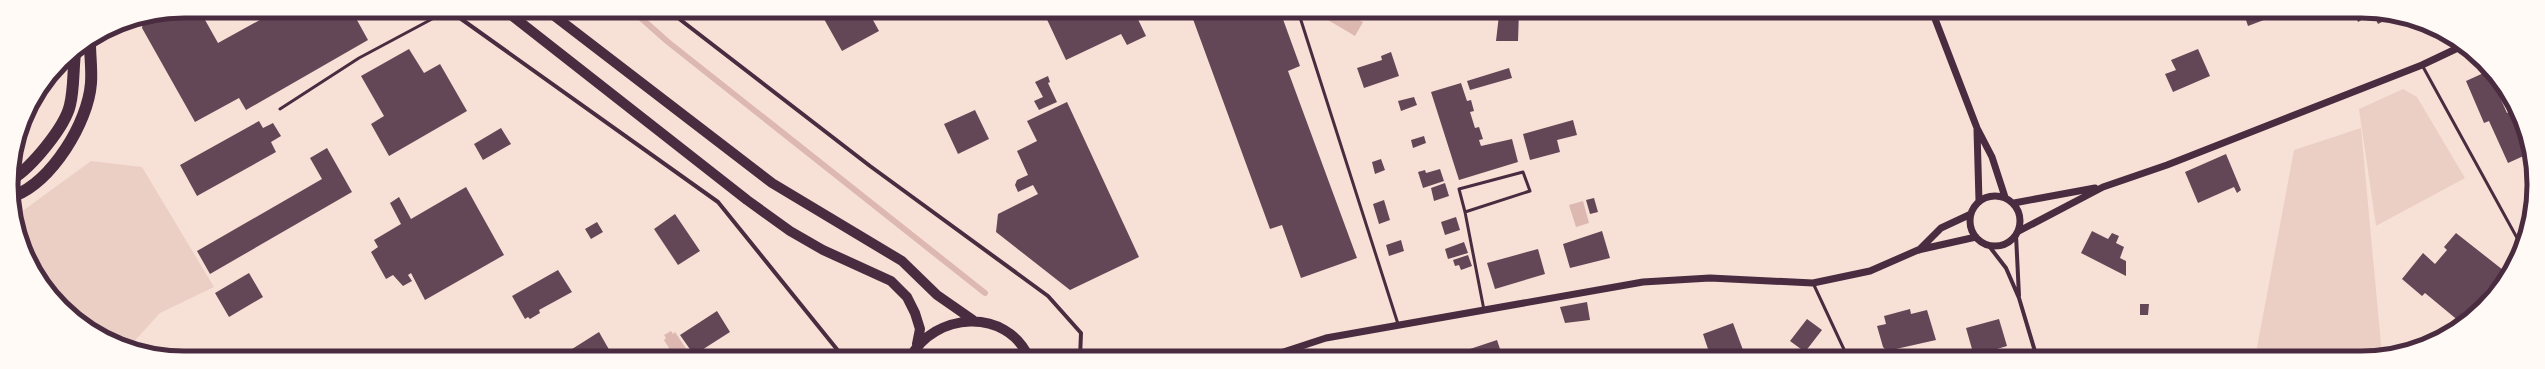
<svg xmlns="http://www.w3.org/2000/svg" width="2545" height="369" viewBox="0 0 2545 369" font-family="'Source Serif 4',serif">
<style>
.green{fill:#ebcfc5}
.water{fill:#dcb8b0}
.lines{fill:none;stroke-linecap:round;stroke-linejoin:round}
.stream{stroke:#dcb8b0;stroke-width:6}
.building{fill:#644757}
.service{stroke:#4a2c40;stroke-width:3}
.minor{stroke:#4a2c40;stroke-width:4}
.tertiary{stroke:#4a2c40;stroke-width:7}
.primary{stroke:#4a2c40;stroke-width:10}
.motorway{stroke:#4a2c40;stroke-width:12}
.rim{fill:none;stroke:#4a2c40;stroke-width:5}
</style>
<rect width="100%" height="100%" fill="#f7e1d7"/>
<path class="green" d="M2403,89L2417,97L2465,178L2376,226L2359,109Z
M2361,128L2382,355L2372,358H2255L2294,150Z
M91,161L142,167L214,287L160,313L130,346L108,340L54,299L20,240L17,215Z"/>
<path class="water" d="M1332,11H1342L1363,22L1355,36L1328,20Z
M1583,201L1589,223L1576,227L1569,205Z
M671,331L673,334L675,332L689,353L681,358H675L664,340L666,338L664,335Z"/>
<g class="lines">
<path class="stream" d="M633,11L668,42L985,293"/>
</g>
<path class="building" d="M184,11H200L218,43L276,11H352L368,40L246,110L239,98L195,122L142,28L144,19Z
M839,11H868L879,31L842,51L824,19Z
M1043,11H1134L1146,36L1127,45L1121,34L1066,60Z
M1190,11H1280L1300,66L1288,71L1357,258L1301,278L1282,225L1270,229Z
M1493,11H1519L1518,41H1496L1499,15H1493Z
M2243,11H2266L2269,18L2248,26Z
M2353,11H2372L2392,17L2378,24L2373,14L2358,22Z
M409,49L424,73L440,64L467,111L389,156L371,124L384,116L361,76Z
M2198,49L2210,76L2173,92L2165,74L2176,70L2171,60Z
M1391,52L1399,76L1364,88L1357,68L1382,60L1381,56Z
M1509,68L1512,78L1470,90L1467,81Z
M2488,71L2507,113L2511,111L2527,148L2528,154L2508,163L2489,121L2484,123L2466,81Z
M1048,76L1050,82L1048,83L1057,102L1039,110L1034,101L1043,97L1035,82Z
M1461,83L1467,101L1471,100L1474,111L1470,112L1475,128L1479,127L1483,139L1479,140L1481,146L1512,139L1518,162L1459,180L1431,92Z
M1414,97L1417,105L1401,111L1398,101Z
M1067,102L1139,257L1070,290L996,232L998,214L1038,194L1033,185L1018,192L1015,185L1017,180L1028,175L1017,151L1037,141L1027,121Z
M975,110L989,139L958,154L944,124Z
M1573,120L1577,135L1557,140L1560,152L1530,160L1523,134Z
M259,121L263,128L273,123L281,136L271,142L276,152L197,196L180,165Z
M501,128L511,144L483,160L474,144Z
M1424,136L1426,143L1413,148L1411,140Z
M327,148L352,192L210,274L197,251L322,179L310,158Z
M2226,154L2241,190L2237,193L2234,187L2198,203L2185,172Z
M1381,159L1385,170L1375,174L1372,162Z
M1440,169L1444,181L1423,188L1418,172L1425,170L1426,173Z
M1445,183L1449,196L1434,201L1431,188Z
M466,187L504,255L425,300L411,273L408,275L412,281L403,286L393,275L386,279L371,252L378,247L374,240L401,224L390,203L399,197L411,219Z
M1594,198L1598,212L1590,214L1586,200Z
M1384,200L1390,220L1379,224L1373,204Z
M675,214L700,251L678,265L654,229Z
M1456,217L1460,230L1445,235L1441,222Z
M597,222L603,232L591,239L585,229Z
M1602,231L1610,258L1570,268L1563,244Z
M2092,231L2108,239L2112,233L2119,236L2116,243L2124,247L2120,258L2126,261V276L2081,253Z
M2456,233L2503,270L2460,322L2425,293L2422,296L2402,279L2423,253L2435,264L2447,250L2444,247Z
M1401,240L1404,251L1389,256L1386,245Z
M1464,242L1468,253L1448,259L1445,249Z
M1538,249L1545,274L1495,289L1487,263Z
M1468,255L1472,266L1461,270L1459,265L1455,266L1453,260Z
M558,270L572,292L539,310L540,313L530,319L528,317L525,319L512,296Z
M249,273L263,297L229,317L215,293Z
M1587,302L1590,320L1565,323L1560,307Z
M2140,304H2149L2148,315H2140Z
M1910,309L1911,314L1927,310L1936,340L1887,351L1883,347L1877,326L1886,324L1884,316Z
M717,311L730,332L694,355L680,335Z
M1807,319L1822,330L1805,352L1790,341Z
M1999,319L2007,346L1974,356L1966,328Z
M1733,323L1743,350L1724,358H1711L1703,334Z
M599,332L611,353L604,358H562L561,356Z
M1497,340L1503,358H1470L1467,350Z"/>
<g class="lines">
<path class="service" d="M1298,11L1398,324
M2422,65L2522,247
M280,109L359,58L447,11
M1465,212L1459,189L1523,172L1530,191L1465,212L1484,310
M1813,283L1848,358"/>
<path class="minor" d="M450,11L718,202L844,358
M669,11L870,166L1048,296L1081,333L1080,358
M2016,235L2019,296
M1989,246L2006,268L2019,298L2037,358"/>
<path class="tertiary" d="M1932,11L1977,128L1992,157L2005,197
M1977,130L1979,201
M1970 221a25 25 0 1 1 50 0a25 25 0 1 1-50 0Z
M2014,203L2095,188
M2019,231L2103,187L2167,165L2422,65L2460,47
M1919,250L1941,228L1971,214
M1265,358L1326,338L1643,282L1710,278L1813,283L1870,271L1918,250L1976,237"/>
<path class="primary" d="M506,11L747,200L790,231L823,250L891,281L907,297L915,313L920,329L917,344
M548,11L772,183L902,261L937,295L973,320
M910,358C934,312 1007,307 1029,358"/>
<path class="motorway" d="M12,179C31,168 65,127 70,105C74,89 73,70 75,53
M14,196C52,181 88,123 91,83C92,70 90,56 90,43"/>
</g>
<path d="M0 0H2545V369H0ZM184 18H2361A166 166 0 0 1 2527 184V185A166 166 0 0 1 2361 351H184A166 166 0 0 1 18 185V184A166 166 0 0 1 184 18Z" fill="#fffaf5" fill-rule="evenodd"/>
<path class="rim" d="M184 18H2361A166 166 0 0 1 2527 184V185A166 166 0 0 1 2361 351H184A166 166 0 0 1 18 185V184A166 166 0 0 1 184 18Z"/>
</svg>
